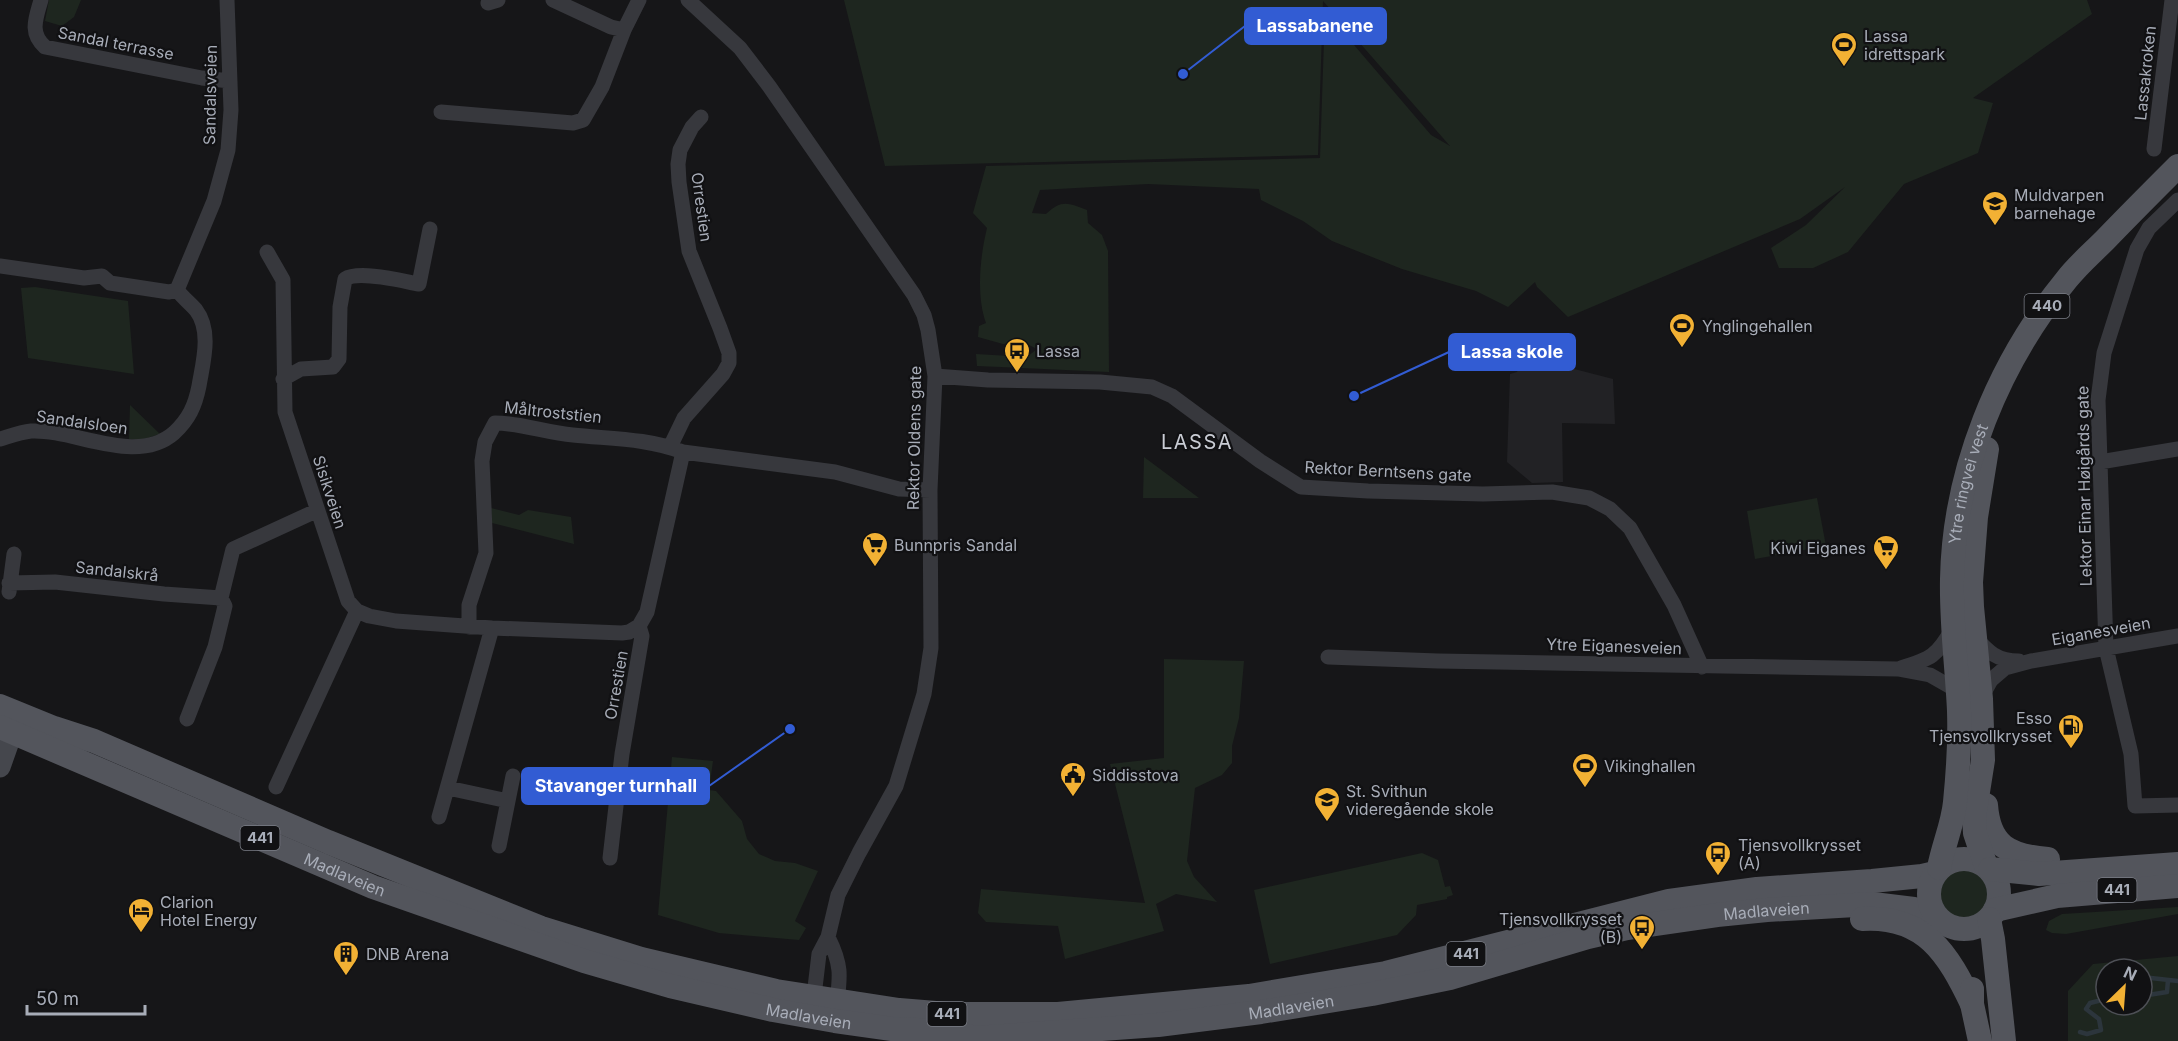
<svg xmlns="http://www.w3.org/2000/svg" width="2178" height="1041" viewBox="0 0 2178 1041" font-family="Inter,sans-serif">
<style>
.built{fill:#222225}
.green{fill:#1e261f;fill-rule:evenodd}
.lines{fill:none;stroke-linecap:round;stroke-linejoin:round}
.stream{stroke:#2c353c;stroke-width:4.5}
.street{stroke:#37383d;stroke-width:15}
.secondary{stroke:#45474d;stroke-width:21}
.primary{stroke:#53555c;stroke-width:24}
.labels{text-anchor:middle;stroke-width:4.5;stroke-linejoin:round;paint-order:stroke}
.shield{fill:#111113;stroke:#7b7e86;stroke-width:1.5}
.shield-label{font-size:15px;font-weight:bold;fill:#a8adb8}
.poi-label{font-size:16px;fill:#a8adb8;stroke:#111113;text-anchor:start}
.street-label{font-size:16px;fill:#a8adb8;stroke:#111113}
.quarter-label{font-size:20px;letter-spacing:1.5px;fill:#c9ccd4;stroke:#111113}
.leader{fill:none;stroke:#325cd3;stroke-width:2}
.callout-dot{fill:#325cd3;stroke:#111113;stroke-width:2}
.callout{fill:#325cd3;stroke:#325cd3;stroke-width:2}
.callout-label{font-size:18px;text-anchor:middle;font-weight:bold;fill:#fff}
</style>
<rect width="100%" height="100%" fill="#161618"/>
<path class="built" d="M1524,356L1613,379L1615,424L1562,423L1563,482L1532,483L1507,462L1510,374L1517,372Z"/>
<path class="green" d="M49,0H81L74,17L62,26L45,21Z
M844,0H2087L2092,14L1973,98L1993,103L1978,153L1904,184L1848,252L1813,268H1779L1771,248L1806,225L1845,187L1800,219L1568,317L1537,287L1535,282L1508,307L1476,291L1402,269L1332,241L1303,221L1261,200L1259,189L1148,184L1040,190L1032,213L1046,214C1062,199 1068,203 1087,210L1088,223L1102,235L1108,251L1109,372L977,366L976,354L1027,357L1037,349L1023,342L1003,344L978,337L979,326L986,323C976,295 980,257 987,228L973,213L986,166L1320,158L1325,11L1431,135L1450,146L1323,1L1318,155L885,166Z
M35,287L128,301L134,374L28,358L21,288Z
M130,405L160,434L141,440L129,439Z
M1144,457L1199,498H1143Z
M1817,498L1826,546L1755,559L1747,511Z
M491,508L519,515L528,510L571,517L574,544L492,523Z
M1164,659L1244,661L1239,718L1232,746V763L1222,775L1195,788L1187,861L1194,877L1217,902L1176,894L1156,904L1164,931L1065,959L1058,926L986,922L978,913L981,889L1145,903L1110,764L1164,758Z
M672,757L713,761L709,790L716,791L742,821L747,839L759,854L775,861L795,863L818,871L795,921L806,928L799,940L719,933L658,915Z
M1422,853L1438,860L1445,887L1450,886L1453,895L1447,897V899L1417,905L1416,915L1397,935L1270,964L1254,890Z
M1939 894a25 25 0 1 1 50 0a25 25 0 1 1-50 0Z
M2178,907V914L2066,934L2052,933L2046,930L2049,921L2062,914Z
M2178,956V1041H2068V991L2093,964ZM2106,969H2142V1005H2106Z"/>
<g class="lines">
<path class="stream" d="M2142,977L2178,981
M2142,996L2167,992L2168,980
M2080,1032L2087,1034L2101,1030L2099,1019L2086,1009L2090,1003L2106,999"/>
<path class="street" d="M41,0C36,18 29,33 45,47L202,78L230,81
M553,0L611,27L624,30
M688,0L740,48L769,86L914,295L924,315L928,330L935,376L930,490L931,648L924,694L896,786L859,853L838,895L828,937L819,954L814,996L820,1003
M488,3L498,0
M441,112L573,123L583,120L602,87L624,30L639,0
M2154,149L2172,0
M2178,200L2149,228L2137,249L2104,353L2098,400L2106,648L2131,754L2135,806L2178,805
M267,252L283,280L285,412L348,601L357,611L369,616L396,621L492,628L622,633L629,632L639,626
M0,266L84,278L102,276L110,283L169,292L177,290
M177,290L214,201L228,150L231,110L227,0
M935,376L988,380L1100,382L1152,387L1172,396L1260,461L1301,487L1368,491L1483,494L1552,492L1589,498L1610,509L1630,528L1674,605L1702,667
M283,379L301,369L333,367L339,359L340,307L345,279C359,270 402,281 419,284L430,229
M0,439C10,436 21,432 31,431C75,429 136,466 174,433C189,419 195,406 199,386C203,362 212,331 196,310C190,303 183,298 177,290
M670,447L684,418L723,374L729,363V353L720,328L689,251L679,182L678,164L680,150L692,127L701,117
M2100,462L2178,449
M9,583L55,582L164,594L221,598L233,549L316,511
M9,592L14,554
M469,627V605L486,553L482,461L485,442L495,423C521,423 547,433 573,435C610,439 647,438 683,452L835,472L899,489L930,490
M1974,636C1988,652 1997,661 2019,661
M1328,657L1438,661L1898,669L1930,675L1958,691
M1901,668C1931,659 1937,656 1953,628
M1982,696L1991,680L2005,668L2031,661L2178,636
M187,719L215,647L225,606L221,598
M276,787L357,611
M448,788L508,801
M439,817L492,628
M499,846L513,776
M610,858L622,754L642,636L639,626L647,612L683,452
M828,937C843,967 840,978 836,1009"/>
<path class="secondary" d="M0,767L12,733L10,717"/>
<g class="primary">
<path d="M0,706L54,728L94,741L328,842L541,928L641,959L776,991L899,1010L948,1014H1058L1249,996L1386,973L1669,901L1757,889L1872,881L1922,876L1935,873"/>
<path id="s1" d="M0,727L373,887L584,961L670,986L773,1010L835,1021L892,1029L945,1031L976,1038L1158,1025L1261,1012L1372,994L1450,978L1588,937L1627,928L1717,915L1767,910L1873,904L1914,909L1928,913L1940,920"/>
<path d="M1986,805C1989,846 2009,856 2048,859"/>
<circle cx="1964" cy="894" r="35"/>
<path d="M1986,866L1975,833L1974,817L1983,760L1981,699L1972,607L1971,582L1976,517L1987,449"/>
<path id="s2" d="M1939,868C1943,846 1953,824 1955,802C1958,772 1960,741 1959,711C1957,667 1951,624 1952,579C1954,471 1998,363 2067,279C2078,265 2092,253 2105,240C2129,215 2154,190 2178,166"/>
<path d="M1990,869L2039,874L2178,864"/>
<path d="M1995,910L2057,896L2178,886"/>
<path d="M1862,919C1925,915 1948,954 1972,1004"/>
<path d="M1989,919L1993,939L2004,1041"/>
<path d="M1972,989V1004L1980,1041"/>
</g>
</g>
<defs>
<symbol id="stadium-pin" viewBox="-11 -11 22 30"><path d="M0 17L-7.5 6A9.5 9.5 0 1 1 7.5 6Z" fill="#f2b134" stroke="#111113"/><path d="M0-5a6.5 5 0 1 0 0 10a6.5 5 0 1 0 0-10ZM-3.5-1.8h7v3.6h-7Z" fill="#111"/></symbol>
<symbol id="school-pin" viewBox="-11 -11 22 30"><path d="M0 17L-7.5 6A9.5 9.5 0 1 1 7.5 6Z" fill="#f2b134" stroke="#111113"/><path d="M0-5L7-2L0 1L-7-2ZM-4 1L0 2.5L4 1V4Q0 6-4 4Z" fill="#111"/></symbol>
<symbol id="bus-pin" viewBox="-11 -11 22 30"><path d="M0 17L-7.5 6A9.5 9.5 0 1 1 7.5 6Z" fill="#f2b134" stroke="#111113"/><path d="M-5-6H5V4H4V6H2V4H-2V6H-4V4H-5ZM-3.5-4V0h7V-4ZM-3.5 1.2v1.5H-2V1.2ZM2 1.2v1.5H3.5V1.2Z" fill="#111"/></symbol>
<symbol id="supermarket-pin" viewBox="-11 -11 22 30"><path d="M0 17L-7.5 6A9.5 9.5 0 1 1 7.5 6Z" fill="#f2b134" stroke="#111113"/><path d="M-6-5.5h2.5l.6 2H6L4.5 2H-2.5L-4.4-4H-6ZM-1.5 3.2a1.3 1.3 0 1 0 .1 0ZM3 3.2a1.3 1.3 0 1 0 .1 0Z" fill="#111"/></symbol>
<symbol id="fuel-pin" viewBox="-11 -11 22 30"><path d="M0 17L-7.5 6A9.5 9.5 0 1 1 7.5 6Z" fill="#f2b134" stroke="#111113"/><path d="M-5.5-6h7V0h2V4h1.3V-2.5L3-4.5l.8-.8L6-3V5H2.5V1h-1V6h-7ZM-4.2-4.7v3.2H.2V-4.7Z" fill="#111"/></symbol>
<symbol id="civic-pin" viewBox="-11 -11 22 30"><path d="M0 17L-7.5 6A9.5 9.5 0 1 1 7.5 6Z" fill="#f2b134" stroke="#111113"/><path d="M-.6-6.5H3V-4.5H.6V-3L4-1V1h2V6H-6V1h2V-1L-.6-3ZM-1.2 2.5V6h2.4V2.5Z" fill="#111"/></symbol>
<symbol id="hotel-pin" viewBox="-11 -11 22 30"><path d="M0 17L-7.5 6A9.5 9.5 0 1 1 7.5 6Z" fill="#f2b134" stroke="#111113"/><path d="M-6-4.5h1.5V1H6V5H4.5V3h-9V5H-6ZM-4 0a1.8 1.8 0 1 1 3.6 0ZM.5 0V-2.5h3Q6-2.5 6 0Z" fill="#111"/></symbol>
<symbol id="building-pin" viewBox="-11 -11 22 30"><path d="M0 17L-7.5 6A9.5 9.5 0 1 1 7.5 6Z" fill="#f2b134" stroke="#111113"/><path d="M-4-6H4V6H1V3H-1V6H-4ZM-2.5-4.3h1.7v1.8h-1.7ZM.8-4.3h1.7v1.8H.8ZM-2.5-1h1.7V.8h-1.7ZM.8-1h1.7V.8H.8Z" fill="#111"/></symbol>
</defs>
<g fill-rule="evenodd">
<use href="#stadium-pin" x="1829" y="30" width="30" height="40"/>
<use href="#school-pin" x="1980" y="189" width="30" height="40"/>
<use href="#stadium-pin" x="1667" y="311" width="30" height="40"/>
<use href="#bus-pin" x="1002" y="336" width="30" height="40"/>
<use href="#supermarket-pin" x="860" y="530" width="30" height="40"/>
<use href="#supermarket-pin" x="1871" y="533" width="30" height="40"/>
<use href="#fuel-pin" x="2056" y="712" width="30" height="40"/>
<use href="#stadium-pin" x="1570" y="751" width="30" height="40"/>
<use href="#civic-pin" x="1058" y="760" width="30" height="40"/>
<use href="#school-pin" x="1312" y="785" width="30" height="40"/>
<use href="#bus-pin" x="1703" y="839" width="30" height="40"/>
<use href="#hotel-pin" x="126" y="896" width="30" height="40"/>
<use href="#bus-pin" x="1627" y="913" width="30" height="40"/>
<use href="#building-pin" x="331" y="939" width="30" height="40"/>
</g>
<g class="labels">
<g class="shield">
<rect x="2024.5" y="294" width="45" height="24" rx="4.5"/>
<rect x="240.5" y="826" width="39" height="24" rx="4.5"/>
<rect x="2097.5" y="878" width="39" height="24" rx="4.5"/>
<rect x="1446.5" y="942" width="39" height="24" rx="4.5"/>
<rect x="927.5" y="1002" width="39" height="24" rx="4.5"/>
</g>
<g class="shield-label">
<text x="2047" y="311">440</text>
<text x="260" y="843">441</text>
<text x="2117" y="895">441</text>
<text x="1466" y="959">441</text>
<text x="947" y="1019">441</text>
</g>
<g class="poi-label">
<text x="1864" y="42">Lassa<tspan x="1864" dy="18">idrettspark</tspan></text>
<text x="2014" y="201">Muldvarpen<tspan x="2014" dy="18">barnehage</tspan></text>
<text x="1702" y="332">Ynglingehallen</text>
<text x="1036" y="357">Lassa</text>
<text x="894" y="551">Bunnpris Sandal</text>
<text x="1866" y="554" text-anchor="end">Kiwi Eiganes</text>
<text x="2052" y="724" text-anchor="end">Esso<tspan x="2052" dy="18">Tjensvollkrysset</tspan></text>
<text x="1604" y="772">Vikinghallen</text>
<text x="1092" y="781">Siddisstova</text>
<text x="1346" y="797">St. Svithun<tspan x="1346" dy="18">videregående skole</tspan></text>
<text x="1738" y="851">Tjensvollkrysset<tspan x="1738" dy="18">(A)</tspan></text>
<text x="160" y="908">Clarion<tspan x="160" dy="18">Hotel Energy</tspan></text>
<text x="1622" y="925" text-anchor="end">Tjensvollkrysset<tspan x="1622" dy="18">(B)</tspan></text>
<text x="366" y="960">DNB Arena</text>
</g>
<g class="street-label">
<text transform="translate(116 43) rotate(11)" y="6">Sandal terrasse</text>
<text transform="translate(2145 73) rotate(-84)" y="6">Lassakroken</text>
<text transform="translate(210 95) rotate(-89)" y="6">Sandalsveien</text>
<text transform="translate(702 207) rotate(82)" y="6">Orrestien</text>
<text transform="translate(553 412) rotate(6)" y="6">Måltroststien</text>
<text transform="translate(82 422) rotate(8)" y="6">Sandalsloen</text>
<text transform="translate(914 438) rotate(-89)" y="6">Rektor Oldens gate</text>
<text transform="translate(1388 471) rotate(3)" y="6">Rektor Berntsens gate</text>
<text dy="6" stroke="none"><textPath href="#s2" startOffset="388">Ytre ringvei vest</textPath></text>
<text transform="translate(2084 486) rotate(-91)" y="6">Lektor Einar Høigårds gate</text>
<text transform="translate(330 492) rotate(72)" y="6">Sisikveien</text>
<text transform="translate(117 571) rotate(6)" y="6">Sandalskrå</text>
<text transform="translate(2101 631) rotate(-10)" y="6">Eiganesveien</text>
<text transform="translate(1614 646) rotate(2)" y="6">Ytre Eiganesveien</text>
<text transform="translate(616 685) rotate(-80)" y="6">Orrestien</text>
<text dy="6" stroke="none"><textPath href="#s1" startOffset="375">Madlaveien</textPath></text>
<text dy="6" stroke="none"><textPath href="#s1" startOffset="1833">Madlaveien</textPath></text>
<text dy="6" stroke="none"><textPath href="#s1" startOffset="1347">Madlaveien</textPath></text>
<text dy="6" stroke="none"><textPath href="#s1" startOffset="861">Madlaveien</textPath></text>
</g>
<g class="quarter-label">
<text x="1197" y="449">LASSA</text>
</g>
</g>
<path class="leader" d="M1183 74L1245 26M1354 396L1449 352M790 729L709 786"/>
<g class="callout-dot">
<circle cx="1183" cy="74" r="6"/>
<circle cx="1354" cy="396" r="6"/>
<circle cx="790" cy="729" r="6"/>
</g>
<g class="callout">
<rect x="1245" y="8" width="141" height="36" rx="6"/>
<rect x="1449" y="334" width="126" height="36" rx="6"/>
<rect x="522" y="768" width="187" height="36" rx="6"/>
</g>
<g class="callout-label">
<text x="1315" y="32">Lassabanene</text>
<text x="1512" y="358">Lassa skole</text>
<text x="616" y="792">Stavanger turnhall</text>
</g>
<g transform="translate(2124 987) rotate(25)"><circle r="28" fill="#111113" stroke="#4d4f55" stroke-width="1.5"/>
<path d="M0-4.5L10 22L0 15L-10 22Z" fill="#f2b134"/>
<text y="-9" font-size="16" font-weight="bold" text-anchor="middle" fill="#a8adb8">N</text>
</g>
<path d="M27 1005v9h118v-9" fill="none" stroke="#a8adb8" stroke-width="3"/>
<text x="36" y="1005" font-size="18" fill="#a8adb8" stroke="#111113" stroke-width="4.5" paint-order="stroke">50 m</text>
</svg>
